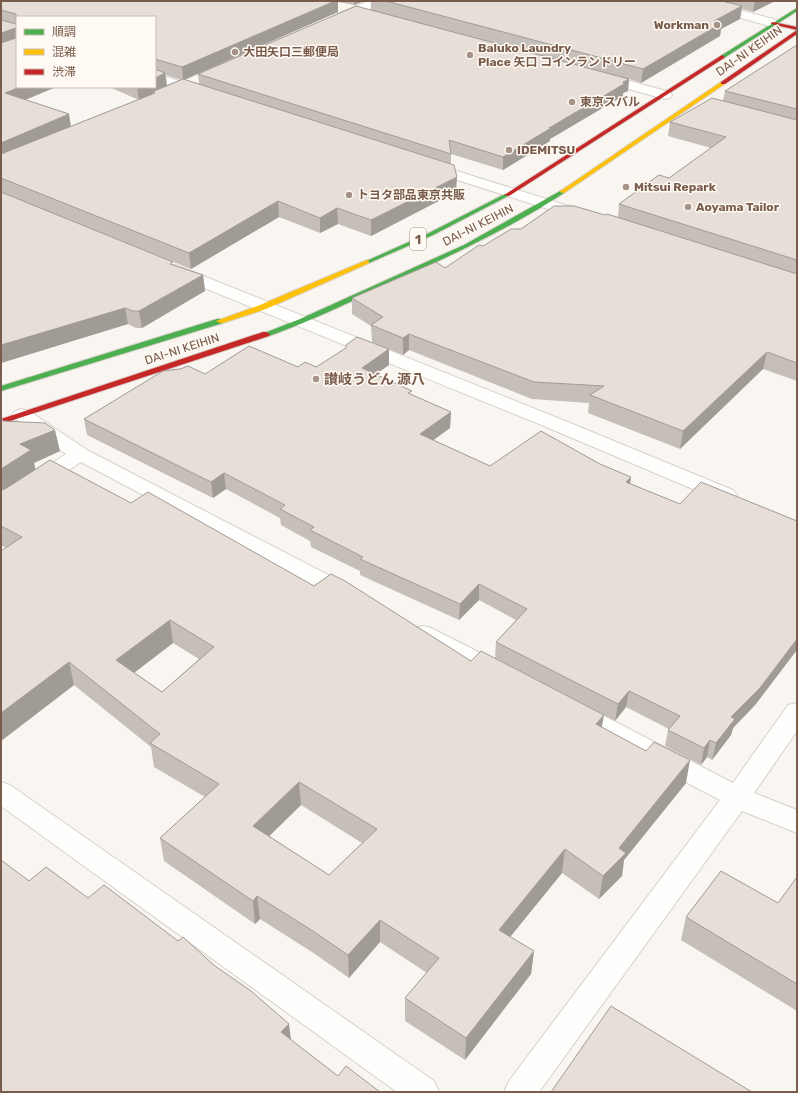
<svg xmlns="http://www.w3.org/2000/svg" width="798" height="1093" viewBox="0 0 798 1093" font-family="Rubik,'Noto Sans JP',sans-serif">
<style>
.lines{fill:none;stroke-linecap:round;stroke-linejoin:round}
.street-casing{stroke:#d7d1cb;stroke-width:2}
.fast-casing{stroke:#d9d2cb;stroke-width:2}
.slow-casing{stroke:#d9d2cb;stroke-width:2}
.jam-casing{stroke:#d9d2cb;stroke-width:2}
.street{fill:#fefefd;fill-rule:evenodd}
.fast{fill:#4caf50;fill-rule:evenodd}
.slow{fill:#ffc107;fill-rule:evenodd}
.jam{fill:#c62828;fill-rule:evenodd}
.wall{fill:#c6bfb9;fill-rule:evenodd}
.shaded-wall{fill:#a19b96}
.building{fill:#e6ded7;stroke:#a19b96;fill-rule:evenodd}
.poi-dot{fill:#a69286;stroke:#fffaf3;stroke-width:1.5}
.labels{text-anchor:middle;stroke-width:3;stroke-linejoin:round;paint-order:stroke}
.far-poi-label{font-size:12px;font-weight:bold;fill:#7a5c4d;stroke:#fffaf3;text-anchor:start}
.far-street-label{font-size:12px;fill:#7a5c4d;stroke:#fffaf3}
.shield{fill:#fffaf3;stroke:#a28b7f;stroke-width:1}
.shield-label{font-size:13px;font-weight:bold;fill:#7a5c4d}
.poi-label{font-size:14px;font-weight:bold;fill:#7a5c4d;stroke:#fffaf3;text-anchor:start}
</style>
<rect width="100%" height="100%" fill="#f9f5f0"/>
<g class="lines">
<defs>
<path id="street" d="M368,1H384L382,3L340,23H332L330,20L332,17Z
M686,1H705L777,20L779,23L777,26L773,27L688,3Z
M155,73L206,90L208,93L206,96L201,97L155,81Z
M600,73L670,92L672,95L670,98L665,99L595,80L593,77L595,74Z
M428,162L588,212L590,215L588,218L582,220L576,218L423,169L421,166L423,163Z
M176,265L553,416L733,490L737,495L733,500L726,501L719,500L539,424L170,274L168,270L170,266Z
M22,409L29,411L87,450L357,590L360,595L357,600L349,603L341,600L81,462L9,510L1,512V496L66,454L15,419L12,415L15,411Z
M423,626L431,628L508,667L511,673L508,679L499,682L490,679L415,640L411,634L415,628Z
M797,703V731L754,793L797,810V833L742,811L539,1092H504L509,1081L720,800L567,720L563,713L567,706L576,704L585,706L733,783L788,705Z
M1,782L10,785L434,1081L439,1092H397L1,806Z"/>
<path id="fast" d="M797,8V11L724,58L719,57Z
M562,190L565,192L564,193C512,227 456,253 400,279C356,299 314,320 269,336H266L262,334L300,319L464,245Z
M505,194L510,195L433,235L369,263H365L364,262L429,233Z
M217,319H220L224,321L223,323L1,391V386Z"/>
<path id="slow" d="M721,82L726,83L564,193L559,192Z
M367,260L369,261V263L266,309L223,323H220L216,321L260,305Z"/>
<path id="jam" d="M773,22L797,27V34L725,84H721V82L797,30L771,24V23Z
M722,55L725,57L724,58L509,196L504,195Z
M263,332H266L270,334L269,336L1,424V419Z"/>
</defs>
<use href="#street" class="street-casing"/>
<use href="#fast" class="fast-casing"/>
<use href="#slow" class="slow-casing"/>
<use href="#jam" class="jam-casing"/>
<use href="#street" class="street"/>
<use href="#fast" class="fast"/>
<use href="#slow" class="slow"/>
<use href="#jam" class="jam"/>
</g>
<path class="wall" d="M1,1H364L354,5L338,2V12L185,80L199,84L198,74L371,10V1H775L753,12L742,9L740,19L721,29L720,36L641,83L629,79L628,91L623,93V96L550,139V141L503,170L451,154V164L456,192L371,236L338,224L320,233L279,217L191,269L48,211L173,265L203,275L205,291L142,328H136L128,324L1,363ZM155,17V87H109L139,100L152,94L71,127L69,114L25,100L56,87H17ZM166,75L181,80L167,85Z
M797,45V381L763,369L680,449L588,413L589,403L532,399L409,350L403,355L372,342L371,326L352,314V298L445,268L483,246L521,229L605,215L618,217L619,204L669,178L711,148L668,136L670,122L723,101L725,91Z
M389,349V365L375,374L412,395L451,412L450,428L433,440L490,466L630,483L756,704L733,728L731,735L712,760L707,757L701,765L665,746L668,730L669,729L626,707L615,721L495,658L496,642L516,620L479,600L459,620L360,575V571L311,547L310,541L281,525L280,518L226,489L213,498L87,435L84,419L205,374L298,367H316Z
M1,417L3,421L60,451L34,463L35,469L131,503L314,586L471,661L602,728L686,783L624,860L622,876L599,899L562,873L510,937L534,951L531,974L465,1060L405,1021V998L427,973L380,942L349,978L315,954L260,919L255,924L164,861L160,838L205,797L154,767L151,747L74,685L1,741V551L6,548L1,545ZM173,643L199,659L162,692L134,672ZM301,805L362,843L329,875L269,836Z
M797,877V1011L681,940L686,917L778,903Z"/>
<path class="shaded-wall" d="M335,1H338V12L183,80L182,67Z
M354,1H364L354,5Z
M755,1H775L753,12Z
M742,6L740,19L721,29L720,36L641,83L643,69L714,21Z
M16,28L17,41L1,47V33Z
M165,73L167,87L152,92V94L139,100L137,87H155V78Z
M629,79L628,91L623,93V96L550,139V141L503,170V157L549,128Z
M20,87H56L8,107L5,93Z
M69,114L71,129L1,159V143Z
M457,177L456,192L371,236V220Z
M278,201L279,217L191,269L189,253Z
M337,208L338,224L320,233V218Z
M203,275L205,291L142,328L139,311Z
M125,308L128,324L1,363V345Z
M409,334V350L403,355V338Z
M389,349V365L362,384V368Z
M767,352L763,369L680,449L683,431Z
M451,412L450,428L420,450V434Z
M55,430L60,451L34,463L36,472L1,494V469L20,444Z
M224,473L226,489L213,498L211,482Z
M631,477L629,492L626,482Z
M479,584V600L459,620L460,604Z
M170,620L173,643L121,683L116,660Z
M797,639V650L756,704L733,728L731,735L712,760L716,743L731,717Z
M69,662L74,685L1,741V713Z
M629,691L626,707L615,721L618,704Z
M604,715L600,738L596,724Z
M710,740L707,757L701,765L704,748Z
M690,760L686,783L624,860L622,876L599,899L603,876L619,848Z
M299,782L301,805L256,849L253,826Z
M565,849L562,873L497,953L499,930Z
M257,896L260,919L255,924L253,901Z
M380,920V942L349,978L348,955Z
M534,951L531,974L465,1060L466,1038Z
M289,1024L291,1040L281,1032Z"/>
<path class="building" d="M1,1H335L182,67L155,59V17H17V87H20L5,93L69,114L1,143V43L16,38V28L1,33V20L16,24V14L1,10Z
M386,1H722L742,6L714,21L722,23L643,69Z
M356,6L629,79L623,82L624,84L549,128H551L503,157L449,140L451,154L198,74Z
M797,45V109L725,91Z
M155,69L165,73L155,78Z
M183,79L454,165L457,177L371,220L337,208L320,218L278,201L189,253L1,178V154L155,93L152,92Z
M712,98L797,120V260L619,204L659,175L669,178L726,137L670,122Z
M1,192L173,262L170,264L203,275L139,311H133L125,308L1,345Z
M554,206H574L605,215L607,214L797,274V363L767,352L683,431L590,395L604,386L534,382L409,334L403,338L371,325L383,317L352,298L436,262L445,268L479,245L483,246L511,229H521Z
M357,337L389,349L362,368L412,391L408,393L451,412L420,434L490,466L541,431L600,464L631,477L626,482L680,504L701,482L797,521V639L760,688L731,717L735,719L716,743L710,740L704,748L668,730L680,716L629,691L618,704L496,642L527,609L479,584L460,604L360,559L363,557L310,530L314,527L280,509L285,505L224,473L211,482L84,419L163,371L180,369L188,366L205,374L249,346L298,367L305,362L316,367L346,348V345Z
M1,417L3,421L45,423L55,430L20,444L31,450L1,469Z
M50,460L131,503L148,492L314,586L331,574L345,581L471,661L481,651L604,715L596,724L646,751L654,742L690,760L619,848L626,853L603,876L565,849L499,930L534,951L466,1038L405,998L439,958L380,920L348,955L313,931L257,896L253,901L160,838L219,784L150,743L160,734L69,662L1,713V551L22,537L1,526V490L5,489ZM170,620L214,647L162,692L116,660ZM299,782L377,829L329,875L253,826Z
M1,860L29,881L46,867L88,898L104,885L178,941L183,937L215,966L251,991L289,1024L281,1032L338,1076L346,1066L380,1092H1Z
M721,871L778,903L797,877V984L686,917Z
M611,1006L752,1092H551Z"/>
<g class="poi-dot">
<circle cx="717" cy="25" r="4"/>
<circle cx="235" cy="52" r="4"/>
<circle cx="470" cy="55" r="4"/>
<circle cx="572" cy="102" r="4"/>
<circle cx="509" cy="150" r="4"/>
<circle cx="626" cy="187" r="4"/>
<circle cx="349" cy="195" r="4"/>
<circle cx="688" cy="207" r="4"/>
<circle cx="316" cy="379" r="4"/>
</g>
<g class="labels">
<g class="far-poi-label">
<text x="709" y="29" text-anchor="end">Workman</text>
<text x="478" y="52">Baluko Laundry<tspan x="478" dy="14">Place 矢口 コインランドリー</tspan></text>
<text x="243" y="56">大田矢口三郵便局</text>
<text x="580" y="106">東京スバル</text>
<text x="517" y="154">IDEMITSU</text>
<text x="634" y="191">Mitsui Repark</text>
<text x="357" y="199">トヨタ部品東京共販</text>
<text x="696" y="211">Aoyama Tailor</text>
</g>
<g class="far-street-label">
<text transform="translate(749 51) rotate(-35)" y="4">DAI-NI KEIHIN</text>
<text transform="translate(478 225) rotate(-27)" y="4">DAI-NI KEIHIN</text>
<text transform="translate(182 349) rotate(-18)" y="4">DAI-NI KEIHIN</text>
</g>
<rect class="shield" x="410" y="228" width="16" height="22" rx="3"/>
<g class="shield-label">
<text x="418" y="244">1</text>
</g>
<g class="poi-label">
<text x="324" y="384">讃岐うどん 源八</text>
</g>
</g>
<rect width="798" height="1093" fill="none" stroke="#7a5c4d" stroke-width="4"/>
<rect x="16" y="16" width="140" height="72" fill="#fffaf3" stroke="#cabbb1"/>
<rect x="24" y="29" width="20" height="6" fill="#4caf50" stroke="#cabbb1"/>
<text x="52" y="36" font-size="12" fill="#7a5c4d">順調</text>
<rect x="24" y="49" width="20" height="6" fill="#ffc107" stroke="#cabbb1"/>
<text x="52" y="56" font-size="12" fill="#7a5c4d">混雑</text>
<rect x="24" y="69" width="20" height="6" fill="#c62828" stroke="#cabbb1"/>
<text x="52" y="76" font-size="12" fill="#7a5c4d">渋滞</text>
</svg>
